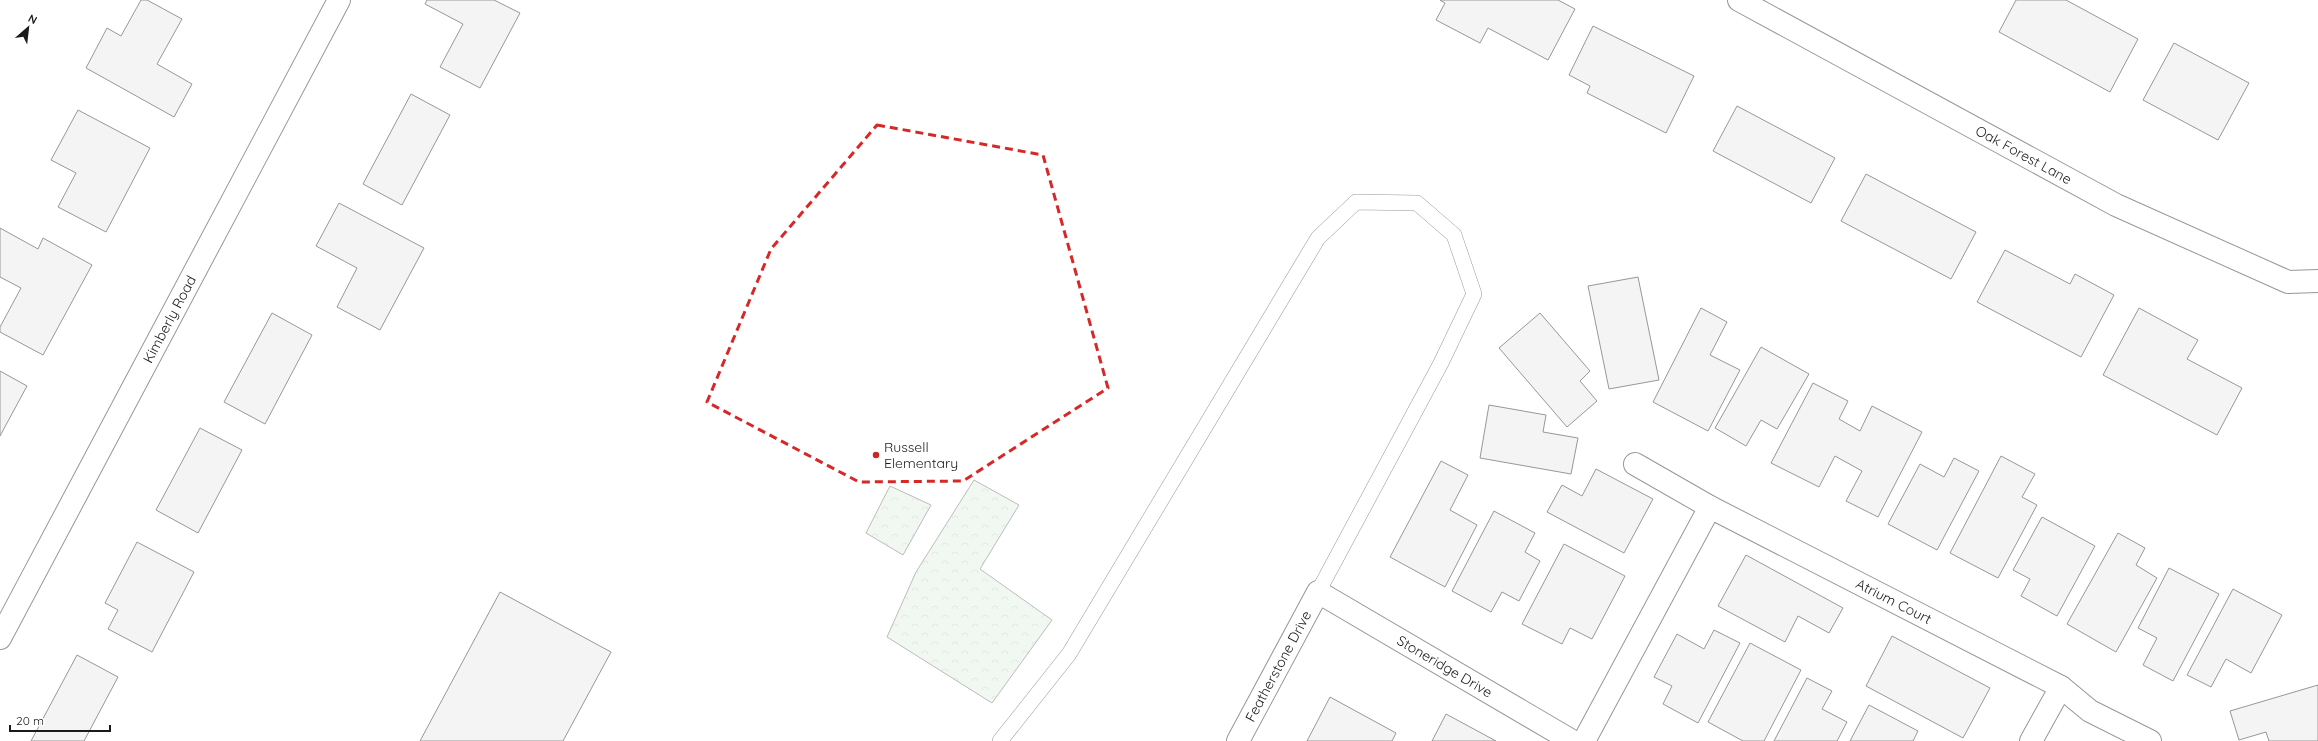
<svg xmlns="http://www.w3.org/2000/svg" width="2318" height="741" viewBox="0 0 2318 741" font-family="Quicksand,sans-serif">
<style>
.forest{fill:url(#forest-crowns);stroke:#6a6a6a}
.building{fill:#e6e6e6;stroke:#1a1a1a}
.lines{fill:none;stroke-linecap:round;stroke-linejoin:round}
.lane-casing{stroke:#1a1a1a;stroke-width:16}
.street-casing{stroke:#1a1a1a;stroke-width:24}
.lane{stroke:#fff;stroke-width:15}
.street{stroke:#fff;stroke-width:22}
.marked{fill:none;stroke:#d62828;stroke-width:3;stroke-dasharray:8 5;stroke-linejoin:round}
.poi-dot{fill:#c62828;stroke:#fff;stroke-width:1.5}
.labels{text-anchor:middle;stroke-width:3;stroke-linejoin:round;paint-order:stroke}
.street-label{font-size:14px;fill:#1a1a1a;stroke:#fff}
.poi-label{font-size:14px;fill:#1a1a1a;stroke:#fff;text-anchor:start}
</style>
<defs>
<pattern id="forest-crowns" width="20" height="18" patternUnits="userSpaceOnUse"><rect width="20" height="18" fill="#e0efe3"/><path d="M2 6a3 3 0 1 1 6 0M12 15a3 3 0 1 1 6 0" fill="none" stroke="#c0ccc2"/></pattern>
</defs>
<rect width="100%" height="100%" fill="#fff"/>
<path class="forest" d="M974,480L1019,505L980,569L1052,620L992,703L887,637L916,572Z
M890,486L931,505L903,555L866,533Z"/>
<path class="building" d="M141,0H147L182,19L157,64L192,84L174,117L86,68L107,28L121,36Z
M427,0H494L520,13L480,88L440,67L463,24L425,4Z
M1440,0H1558L1575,9L1548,60L1488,28L1480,43L1436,20L1445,3Z
M2016,0H2066L2138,39L2110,92L1999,32Z
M1593,26L1694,76L1666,133L1587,93L1590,86L1569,75Z
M2174,43L2249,83L2218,140L2143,100Z
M411,94L450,115L402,205L363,184Z
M1737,106L1835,158L1811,203L1713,151Z
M78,110L150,148L106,232L58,207L76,173L51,160Z
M1866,174L1976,232L1951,279L1841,221Z
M339,203L424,248L380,330L337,307L357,268L316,246Z
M0,228L38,249L43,238L92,265L43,355L0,332V327L21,288L0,277Z
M2005,250L2070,284L2075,274L2114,295L2081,357L1977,302Z
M1638,277L1659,380L1609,389L1588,286Z
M1701,308L1727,322L1710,355L1740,370L1708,431L1653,402Z
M2139,308L2198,340L2187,359L2242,388L2217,435L2103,375Z
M272,313L312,335L265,424L224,402Z
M1540,313L1590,371L1580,381L1597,401L1567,427L1499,348Z
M1761,347L1809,374L1777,429L1761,420L1746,446L1715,428Z
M0,371L27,386L0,436Z
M1813,383L1848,401L1839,419L1860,431L1872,406L1922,432L1878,517L1846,501L1862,471L1835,456L1819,487L1771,463Z
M1489,405L1546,415L1543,432L1578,438L1571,474L1480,458Z
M200,428L242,450L198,533L156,510Z
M2001,456L2035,474L2022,497L2037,505L1998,578L1950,553Z
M1954,458L1979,471L1937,550L1888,524L1920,464L1944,477Z
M1441,461L1468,475L1450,510L1477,525L1445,587L1390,557Z
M1596,469L1653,499L1624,553L1547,512L1562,485L1582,496Z
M1494,511L1535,533L1525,552L1540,561L1519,601L1502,592L1491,612L1452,591Z
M2042,517L2095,546L2057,616L2021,596L2030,579L2013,570Z
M2118,533L2145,548L2136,565L2157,578L2116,652L2067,624Z
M137,542L194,572L152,652L108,629L118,610L105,603Z
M1564,544L1625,576L1592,639L1570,628L1562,644L1522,624Z
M1746,555L1843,608L1829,633L1798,616L1785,642L1718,606Z
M2169,568L2219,594L2173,681L2143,665L2157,638L2138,628Z
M2233,589L2282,615L2251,673L2226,659L2211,687L2187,675Z
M500,592L611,652L563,741H420Z
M1714,630L1740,643L1698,723L1663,704L1672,686L1654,677L1677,634L1704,649Z
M1892,636L1990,688L1963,738L1866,686Z
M1750,643L1801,670L1764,741H1743L1708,722Z
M77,655L118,677L84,741H31Z
M1807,678L1832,691L1822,709L1847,722L1837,741H1774Z
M2318,685V741H2269L2266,732L2239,740L2230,711Z
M1330,697L1396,733L1392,741H1307Z
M1869,705L1918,731L1913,741H1850Z
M1446,714L1496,741H1432Z"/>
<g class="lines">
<defs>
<path id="lane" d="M1000,741L1069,654L1318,238L1356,202L1417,203L1454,235L1474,294L1441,363L1318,592"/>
<g id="street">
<path id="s1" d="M1739,0L2116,205L2288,282L2318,281"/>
<path id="s2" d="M1635,464L1710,507L2061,687L2090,711L2150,741"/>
<path id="s3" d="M0,638L339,0"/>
<path id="s4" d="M1238,741L1318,592L1572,741"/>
<path d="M1584,741L1710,507"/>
<path d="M2031,741L2061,687"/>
</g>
</defs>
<use href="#lane" class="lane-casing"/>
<use href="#street" class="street-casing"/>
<use href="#lane" class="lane"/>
<use href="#street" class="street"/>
</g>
<path d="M0 0H2318V741H0ZM877,125L1043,155L1108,388L963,481L859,482L707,402L771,249Z" fill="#fff" fill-opacity=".55" fill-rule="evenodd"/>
<path class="marked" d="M877,125L1043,155L1108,388L963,481L859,482L707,402L771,249Z"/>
<circle class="poi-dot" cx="876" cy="455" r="4"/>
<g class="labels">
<g class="street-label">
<text dy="5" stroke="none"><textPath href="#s1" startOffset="324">Oak Forest Lane</textPath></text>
<text dy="5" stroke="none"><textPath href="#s3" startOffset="361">Kimberly Road</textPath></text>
<text dy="5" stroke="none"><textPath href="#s2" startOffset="293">Atrium Court</textPath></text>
<text dy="5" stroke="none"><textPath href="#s4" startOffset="85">Featherstone Drive</textPath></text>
<text dy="5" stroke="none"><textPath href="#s4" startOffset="316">Stoneridge Drive</textPath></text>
</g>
<g class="poi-label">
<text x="884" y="452">Russell<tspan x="884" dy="16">Elementary</tspan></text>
</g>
</g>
<g transform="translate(28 28) rotate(28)" stroke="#ffffff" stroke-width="3" paint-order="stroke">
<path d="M0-3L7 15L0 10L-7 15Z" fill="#1a1a1a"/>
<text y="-6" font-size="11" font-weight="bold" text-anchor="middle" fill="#1a1a1a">N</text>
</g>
<path d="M10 725v6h100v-6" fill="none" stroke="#1a1a1a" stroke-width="2"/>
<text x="16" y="725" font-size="12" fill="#1a1a1a" stroke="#ffffff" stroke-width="3" paint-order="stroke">20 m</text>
</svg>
